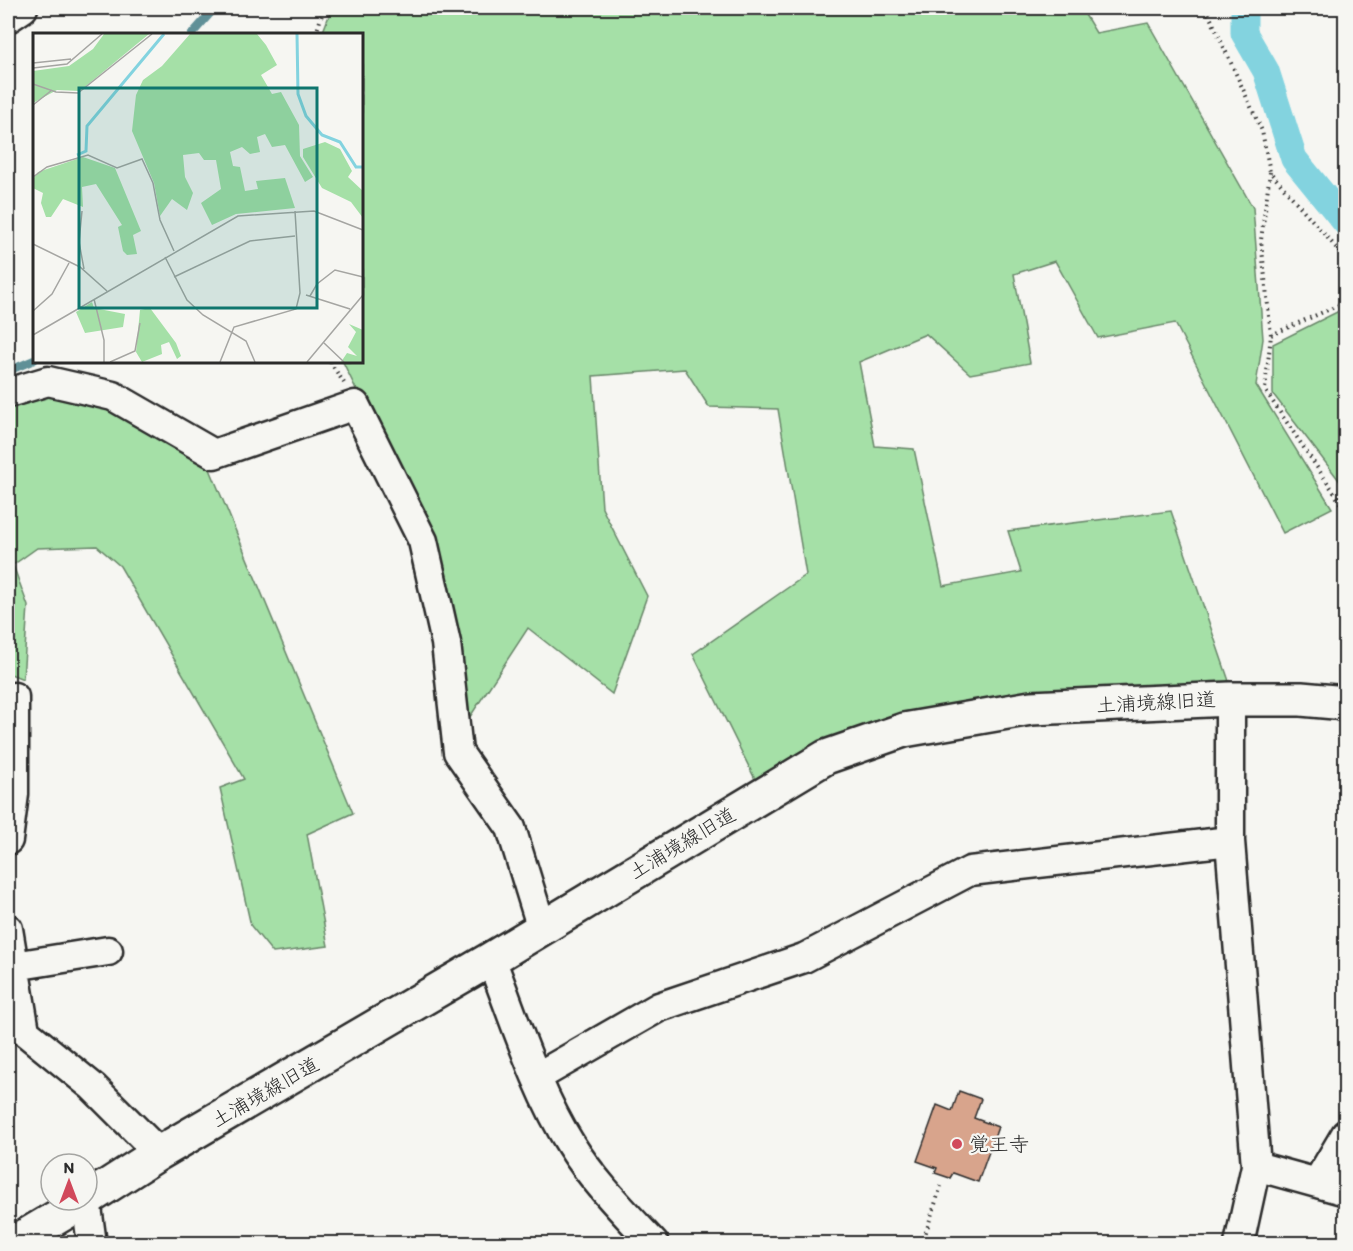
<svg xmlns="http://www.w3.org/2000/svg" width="1353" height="1251" viewBox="0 0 1353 1251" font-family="Itim,'Klee One',sans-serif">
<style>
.green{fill:#a5e0a7;stroke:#688669;stroke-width:1.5}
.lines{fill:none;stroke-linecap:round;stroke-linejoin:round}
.stream{stroke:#609097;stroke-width:8}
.canal{stroke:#83d3df;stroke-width:27}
.building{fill:#d8a48c;stroke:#2b2b2b;stroke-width:1.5}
.street-casing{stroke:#2b2b2b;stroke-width:33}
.secondary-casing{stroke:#2b2b2b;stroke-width:38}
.path{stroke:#2b2b2b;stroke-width:4;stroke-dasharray:1.5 4.5;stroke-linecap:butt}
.street{stroke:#f6f6f2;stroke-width:28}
.secondary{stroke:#f6f6f2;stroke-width:33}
.poi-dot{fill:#d1495b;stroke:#f6f6f2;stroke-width:2}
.labels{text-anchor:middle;stroke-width:4.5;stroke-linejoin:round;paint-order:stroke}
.street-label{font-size:20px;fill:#2b2b2b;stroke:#f6f6f2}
.poi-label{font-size:20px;fill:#2b2b2b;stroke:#f6f6f2;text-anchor:start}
.inset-river{fill:none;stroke:#83d3df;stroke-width:3}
.inset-road{fill:none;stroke:#a5a5a2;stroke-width:1.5}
.view{fill:#0f766e;fill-opacity:0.15;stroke:#0f766e;stroke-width:3}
.inset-edge{fill:none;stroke:#2b2b2b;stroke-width:3}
</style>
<rect width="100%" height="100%" fill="#f6f6f2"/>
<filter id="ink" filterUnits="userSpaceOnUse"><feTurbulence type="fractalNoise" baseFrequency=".0167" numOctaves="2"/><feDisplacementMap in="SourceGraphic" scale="12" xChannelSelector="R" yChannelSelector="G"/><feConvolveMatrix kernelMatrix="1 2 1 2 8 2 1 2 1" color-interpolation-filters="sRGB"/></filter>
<g filter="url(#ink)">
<path class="green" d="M332,8H1081L1096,33L1148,23L1253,208L1263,339L1256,385L1332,508L1283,533L1175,323L1098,338L1055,261L1014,274L1030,363L970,374L926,334L859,362L875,446L914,449L943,586L1021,572L1008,531L1171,511L1230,684L1049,691L756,781L693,654L806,575L778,409L709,407L685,369L593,376L602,508L647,596L612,694L528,628L462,729L428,538L343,362H362V34H322Z
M1339,311H1345V488L1273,394V344Z
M24,391L97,401L205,457L353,813L307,834L328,946L273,953L251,926L220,788L244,779L120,566L97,546L37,548L13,565L28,606L23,679L8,673V397Z"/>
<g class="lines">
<path class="stream" d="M192,34L215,8
M8,371L34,360"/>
<path class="canal" d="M1244,8V33L1266,71L1294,159L1346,223"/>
</g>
<path class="building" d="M959,1091L981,1099L974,1118L998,1127L978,1182L953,1173L950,1178L935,1173L937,1168L917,1161L937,1105L952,1111Z"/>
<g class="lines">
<defs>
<path id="street" d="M8,18L23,8
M8,393L48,381L113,396L214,454L355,405L423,541L446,643L458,752L511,828L542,929
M1230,699V841L1256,1166L1239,1244
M8,840L14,794V697
M8,929L25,1031
M491,959C514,1018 537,1092 571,1145C594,1182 624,1212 654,1244
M14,966L108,951
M8,1018L93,1087L159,1153
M537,1077L659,1007L804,958L970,871L1230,841
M1256,1166L1346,1191
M1317,1183L1346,1134
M86,1200L92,1244"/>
<path id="secondary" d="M87,1199L159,1153L491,959L826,757L904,730L1031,708L1230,699H1301L1346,703
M12,1244L86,1200"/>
</defs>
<use href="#street" class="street-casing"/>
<use href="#secondary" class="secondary-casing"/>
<path class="path" d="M1206,8L1262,131L1270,172L1346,259
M316,34L324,8
M1270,172L1261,240L1271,335L1265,390L1335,494L1346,514
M1271,335L1346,302
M330,362L344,383
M922,1244L941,1186"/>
<use href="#street" class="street"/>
<use href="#secondary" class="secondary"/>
</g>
</g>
<circle class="poi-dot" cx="957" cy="1144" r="6"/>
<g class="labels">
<g class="street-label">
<text transform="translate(1156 702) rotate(-3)" y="7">土浦境線旧道</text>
<text transform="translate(682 843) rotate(-31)" y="7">土浦境線旧道</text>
<text transform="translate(265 1092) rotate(-30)" y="7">土浦境線旧道</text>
</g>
<g class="poi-label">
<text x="969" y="1151">覚王寺</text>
</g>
</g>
<g transform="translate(33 33)">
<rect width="330" height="330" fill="#f6f6f2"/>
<path d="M71,1H116L47,58L24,57L0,70V38L36,33L60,16ZM157,1H224L233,12L244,32L228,42L239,61L248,59L266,92L267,123L280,144L272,149L252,112L239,114L232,101L224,104L227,119L217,121L209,114L197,119L200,133L207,134L212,158L225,156L223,148L252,145L262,175L203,181L179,192L168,170L188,156L183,127H171L166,120L150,122L152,144L160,160L154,177L139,166L127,183L121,150L99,98L103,62L110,47L129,33ZM292,109L307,116L319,138L315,144L330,158V185L318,169L289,155L270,124V116ZM50,124L82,135L108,198L100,202L104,221L94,222L90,218L85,194L89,192L63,151L49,154L50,174L30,166L18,184H13L8,170L10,160L0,155V146L5,139ZM59,269L61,275L92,281L90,294L52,300L43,279ZM117,275L143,310L148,323L144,326L136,309L128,312L129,321L109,329L103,319L107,277ZM316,291L330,297V329H308L314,320L324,323L315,314L323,299Z" fill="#a5e0a7"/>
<path class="inset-river" d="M264,1L265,61L273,83L289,102L307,109L323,134H330M44,122L53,118L54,93L131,1"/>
<path class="inset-road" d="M0,30L38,26M0,35L34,31L69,1M0,51L23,59L45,60L119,1M0,72L19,57M0,144L14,134L55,122L84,135L109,126L120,150L127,187L141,218M49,178L46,209L51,236M0,211L47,234L74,258M132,224L154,267L170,282L213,308L222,329M141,244L217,208L262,203M273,262L317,276M277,263L284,251L302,237L330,244M61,266L71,307V329M0,278L19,261L36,230M0,302L205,183L281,178L330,197M291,310L311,329M77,329L102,318L107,290M187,329L201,294L263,276L267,260L262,178M274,329L330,262"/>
<path class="view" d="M46,55H284V275H46Z"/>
<rect width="330" height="330" class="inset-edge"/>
</g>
<rect width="1353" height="1251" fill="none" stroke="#f6f6f2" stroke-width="30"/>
<rect x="15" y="15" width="1323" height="1221" fill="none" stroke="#2b2b2b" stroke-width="2" filter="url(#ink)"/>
<g transform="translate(69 1182)"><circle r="28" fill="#f6f6f2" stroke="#a5a5a2" stroke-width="1.5"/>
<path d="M0-4.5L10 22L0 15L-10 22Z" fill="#d1495b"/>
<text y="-9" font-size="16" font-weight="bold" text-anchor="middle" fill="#2b2b2b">N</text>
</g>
</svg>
